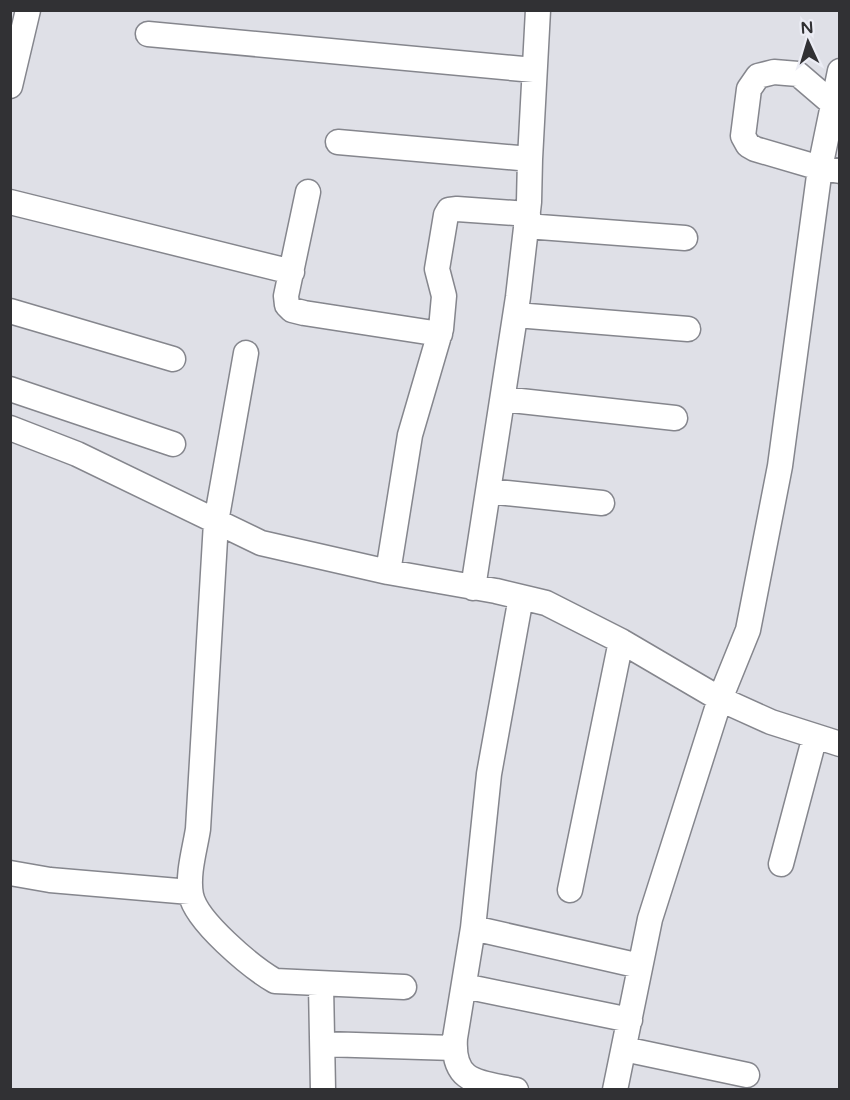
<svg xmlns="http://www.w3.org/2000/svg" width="850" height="1100" viewBox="0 0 850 1100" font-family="'Varela Round',sans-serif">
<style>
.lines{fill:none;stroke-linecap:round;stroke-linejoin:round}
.minor-casing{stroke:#85868d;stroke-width:27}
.minor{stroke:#fff;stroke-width:24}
</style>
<rect width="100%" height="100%" fill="#dfe0e7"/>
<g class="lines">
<defs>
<path id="minor" d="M148,34L534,70
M10,86L28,10
M833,104L798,74L774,72L758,76L749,89L743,136L748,145L755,149L820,168L840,171
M338,142L530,159
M308,192L286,296L287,305L292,310L304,313L440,334
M10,202L292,272
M526,226L685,238
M10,311L173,359
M516,315L688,329
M246,353L216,522L198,829C195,849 187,874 191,895C196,921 251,967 275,981L404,987
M10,389L173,444
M503,399L675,418
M10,428L77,454L261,543L388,572L496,591L546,603L621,641L720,699L771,722L840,744
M488,491L602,503
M388,572L410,435L441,329L444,296L437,269L446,215L449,210L457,209L528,214
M473,588L518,297L529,202L530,159L538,10
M781,864L815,736
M10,873L50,880L190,892
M570,890L621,641
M473,928L640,966
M321,985L323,1090
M464,986L630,1020
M323,1044L454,1048
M624,1049L747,1075
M516,1090C479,1082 452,1084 455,1038L473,928L489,774L521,597
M615,1090L650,919L720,699L748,630L780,466L820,168L840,71"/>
</defs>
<use href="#minor" class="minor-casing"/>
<use href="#minor" class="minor"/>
</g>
<rect width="850" height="1100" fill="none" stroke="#313134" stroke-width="24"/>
<g transform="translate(808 42) rotate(356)" stroke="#ecedf5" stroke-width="4.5" paint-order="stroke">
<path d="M0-4.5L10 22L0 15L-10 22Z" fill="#313134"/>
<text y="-9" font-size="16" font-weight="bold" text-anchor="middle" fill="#313134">N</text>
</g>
</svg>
